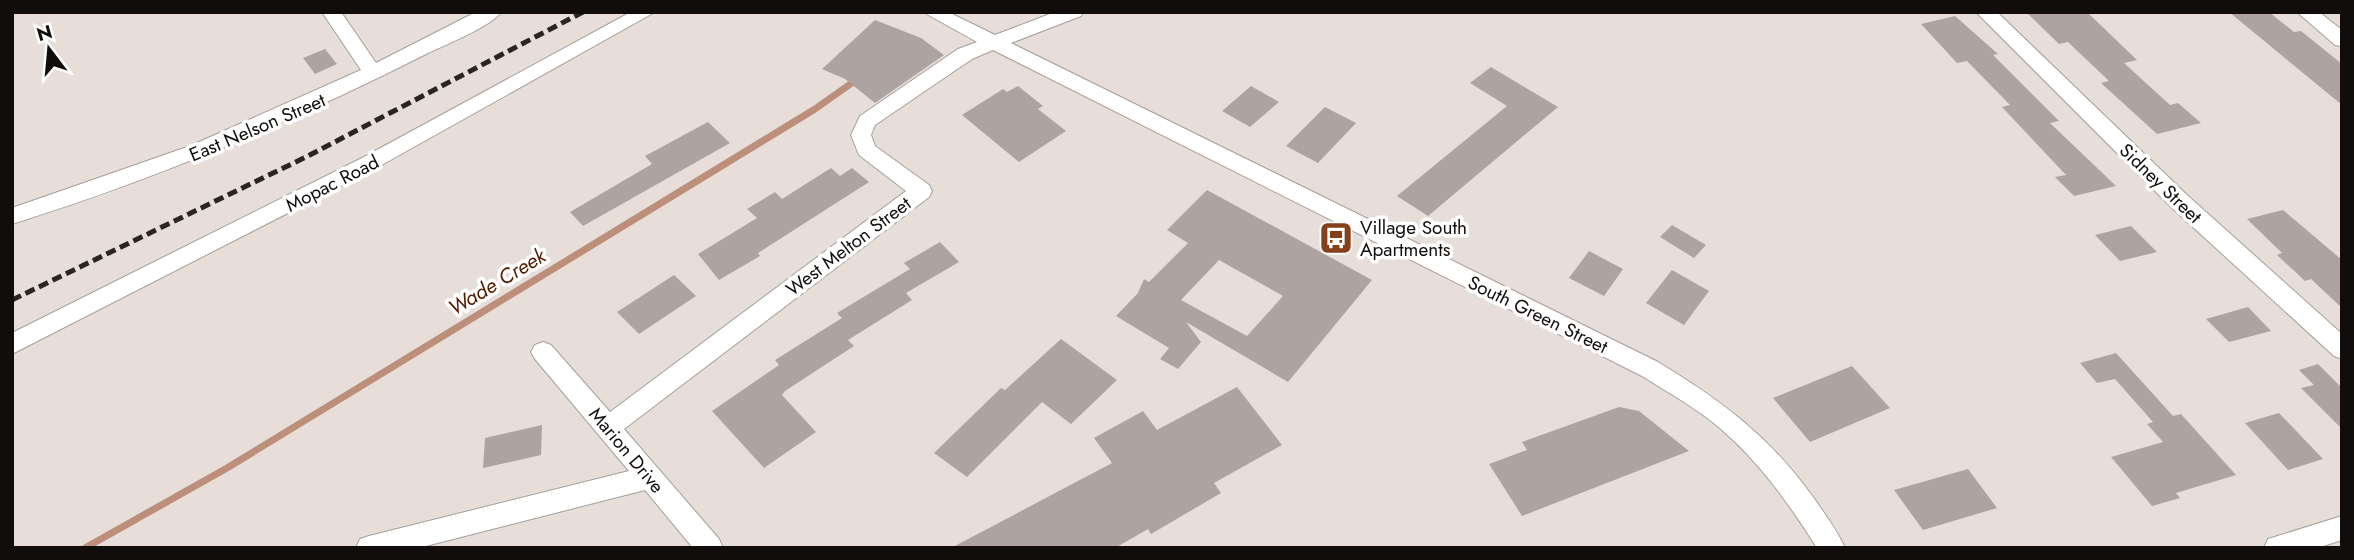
<svg xmlns="http://www.w3.org/2000/svg" width="2354" height="560" viewBox="0 0 2354 560" font-family="Jost,sans-serif">
<style>
.lines{fill:none;stroke-linecap:round;stroke-linejoin:round}
.stream{stroke:#bd8e7a;stroke-width:7}
.building{fill:#ada4a1;fill-rule:evenodd}
.minor-casing{stroke:#a69e9a;stroke-width:2}
.minor{fill:#fff;fill-rule:evenodd}
.rail{stroke:#292524;stroke-width:5;stroke-dasharray:10 5;stroke-linecap:butt}
.labels{text-anchor:middle;stroke-width:7;stroke-linejoin:round;paint-order:stroke}
.street-label{font-size:19px;fill:#100d0c;stroke:#fff}
.poi-label{font-size:19px;fill:#100d0c;stroke:#fff;text-anchor:start}
.water-label{font-size:21px;font-style:italic;fill:#561d00;stroke:#fff}
</style>
<rect width="100%" height="100%" fill="#e7deda"/>
<g class="lines">
<path class="stream" d="M85,548L227,468L815,109L856,80"/>
</g>
<path class="building" d="M2026,12H2087L2137,60L2124,63L2170,105L2178,103L2201,123L2157,134L2101,83L2109,81L2068,42L2059,44Z
M2229,12H2269L2294,32L2301,31L2342,64V105Z
M1955,16L1998,54L1993,55L2059,121L2050,123L2116,186L2074,196L2055,177L2066,175L2002,107L2010,105L1967,61L1957,63L1921,24Z
M875,20L921,38L944,55L875,103L845,79L822,69Z
M325,49L337,64L315,74L303,58Z
M1491,67L1558,107L1428,216L1397,196L1507,106L1470,83Z
M1018,86L1043,106L1038,109L1066,131L1019,162L962,115L1003,89L1007,92Z
M1251,86L1279,102L1250,127L1222,111Z
M1325,107L1356,123L1318,163L1286,146Z
M708,122L730,143L583,226L570,212L652,164L645,156Z
M831,168L840,176L852,168L869,182L758,253L760,256L719,280L698,254L757,218L747,209L775,192L782,199Z
M1207,190L1372,280L1288,382L1186,322L1201,342L1178,369L1160,359L1169,348L1116,316L1138,293L1144,279L1149,282L1188,243L1167,230ZM1219,260L1283,296L1247,336L1181,300Z
M2283,210L2342,260V308L2311,279L2305,281L2277,255L2282,253L2247,219Z
M1672,225L1706,245L1694,258L1660,237Z
M2131,226L2157,252L2120,261L2095,235Z
M940,242L959,262L906,293L912,300L848,340L854,346L785,391L782,395L816,432L764,468L712,411L779,365L775,360L842,318L837,313L910,269L904,263Z
M1589,251L1623,269L1604,296L1569,278Z
M1672,270L1709,291L1684,325L1646,303Z
M674,275L696,296L639,334L617,312Z
M2248,307L2271,331L2229,342L2206,319Z
M1061,339L1117,380L1071,424L1042,402L967,477L934,453L1001,388L1005,390Z
M2116,353L2173,416L2181,414L2236,475L2176,493L2180,498L2152,506L2111,457L2163,442L2147,424L2153,422L2115,379L2097,383L2080,363Z
M2318,364L2342,388V429L2301,388L2314,385L2299,370Z
M1852,366L1890,408L1810,442L1773,398Z
M1237,387L1282,445L1214,483L1221,493L1151,534L1148,529L1115,548H951L1112,463L1094,438L1143,411L1157,430Z
M1619,407L1639,411L1689,451L1522,516L1489,464L1527,450L1522,442Z
M2279,413L2323,459L2288,470L2245,423Z
M542,425L541,455L483,468L485,438Z
M1968,469L1997,508L1923,530L1894,490Z"/>
<g class="lines">
<defs>
<path id="minor" d="M322,12H341L376,63L476,12H501C492,26 445,45 428,53C294,121 156,179 12,224V208L190,146L361,70Z
M631,12H655L378,167L12,354V333L364,157Z
M923,12H948L995,35L1055,12H1083L1081,16L1011,43L1658,362C1722,401 1769,436 1813,497C1824,513 1837,530 1845,548H1817C1790,505 1760,463 1722,430C1698,409 1669,393 1642,376L993,50L972,59L875,125L871,135L875,146L929,185L932,191L929,197L624,429L719,539L723,548H693L645,490L418,548H356L360,539L369,536L629,471L535,359L531,352L535,345L543,342L551,345L610,412L906,191L859,155L851,135L860,116L958,49L977,42Z
M1976,12H1997L2187,195L2342,334V359L2334,356L2171,207Z
M2297,12H2319L2342,30V46L2335,45Z
M2342,516V540L2317,548H2264L2268,539Z"/>
</defs>
<use href="#minor" class="minor-casing"/>
<use href="#minor" class="minor"/>
<path class="rail" d="M12,300L306,157L583,12"/>
</g>
<defs>
<symbol id="bus-square" viewBox="-11 -11 22 22"><rect x="-9" y="-9" width="18" height="18" rx="4" fill="#853f1b" stroke="#fff"/><path d="M-5-6H5V4H4V6H2V4H-2V6H-4V4H-5ZM-3.5-4V0h7V-4ZM-3.5 1.2v1.5H-2V1.2ZM2 1.2v1.5H3.5V1.2Z" fill="#fff"/></symbol>
</defs>
<g fill-rule="evenodd">
<use href="#bus-square" x="1317" y="219" width="38" height="38"/>
</g>
<g class="labels">
<g class="street-label">
<text transform="translate(257 127) rotate(-23)" y="7">East Nelson Street</text>
<text transform="translate(332 183) rotate(-27)" y="7">Mopac Road</text>
<text transform="translate(2161 183) rotate(44)" y="7">Sidney Street</text>
<text transform="translate(848 246) rotate(-37)" y="7">West Melton Street</text>
<text transform="translate(1538 314) rotate(26)" y="7">South Green Street</text>
<text transform="translate(627 450) rotate(50)" y="7">Marion Drive</text>
</g>
<g class="poi-label">
<text x="1360" y="234">Village South<tspan x="1360" dy="22">Apartments</tspan></text>
</g>
<g class="water-label">
<text transform="translate(497 282) rotate(-31)" y="7">Wade Creek</text>
</g>
</g>
<rect width="2354" height="560" fill="none" stroke="#100d0c" stroke-width="28"/>
<g transform="translate(49 49) rotate(344)" stroke="#ffffff" stroke-width="5" paint-order="stroke">
<path d="M0-5L12 26L0 18L-12 26Z" fill="#100d0c"/>
<text y="-10" font-size="19" font-weight="bold" text-anchor="middle" fill="#100d0c">N</text>
</g>
</svg>
